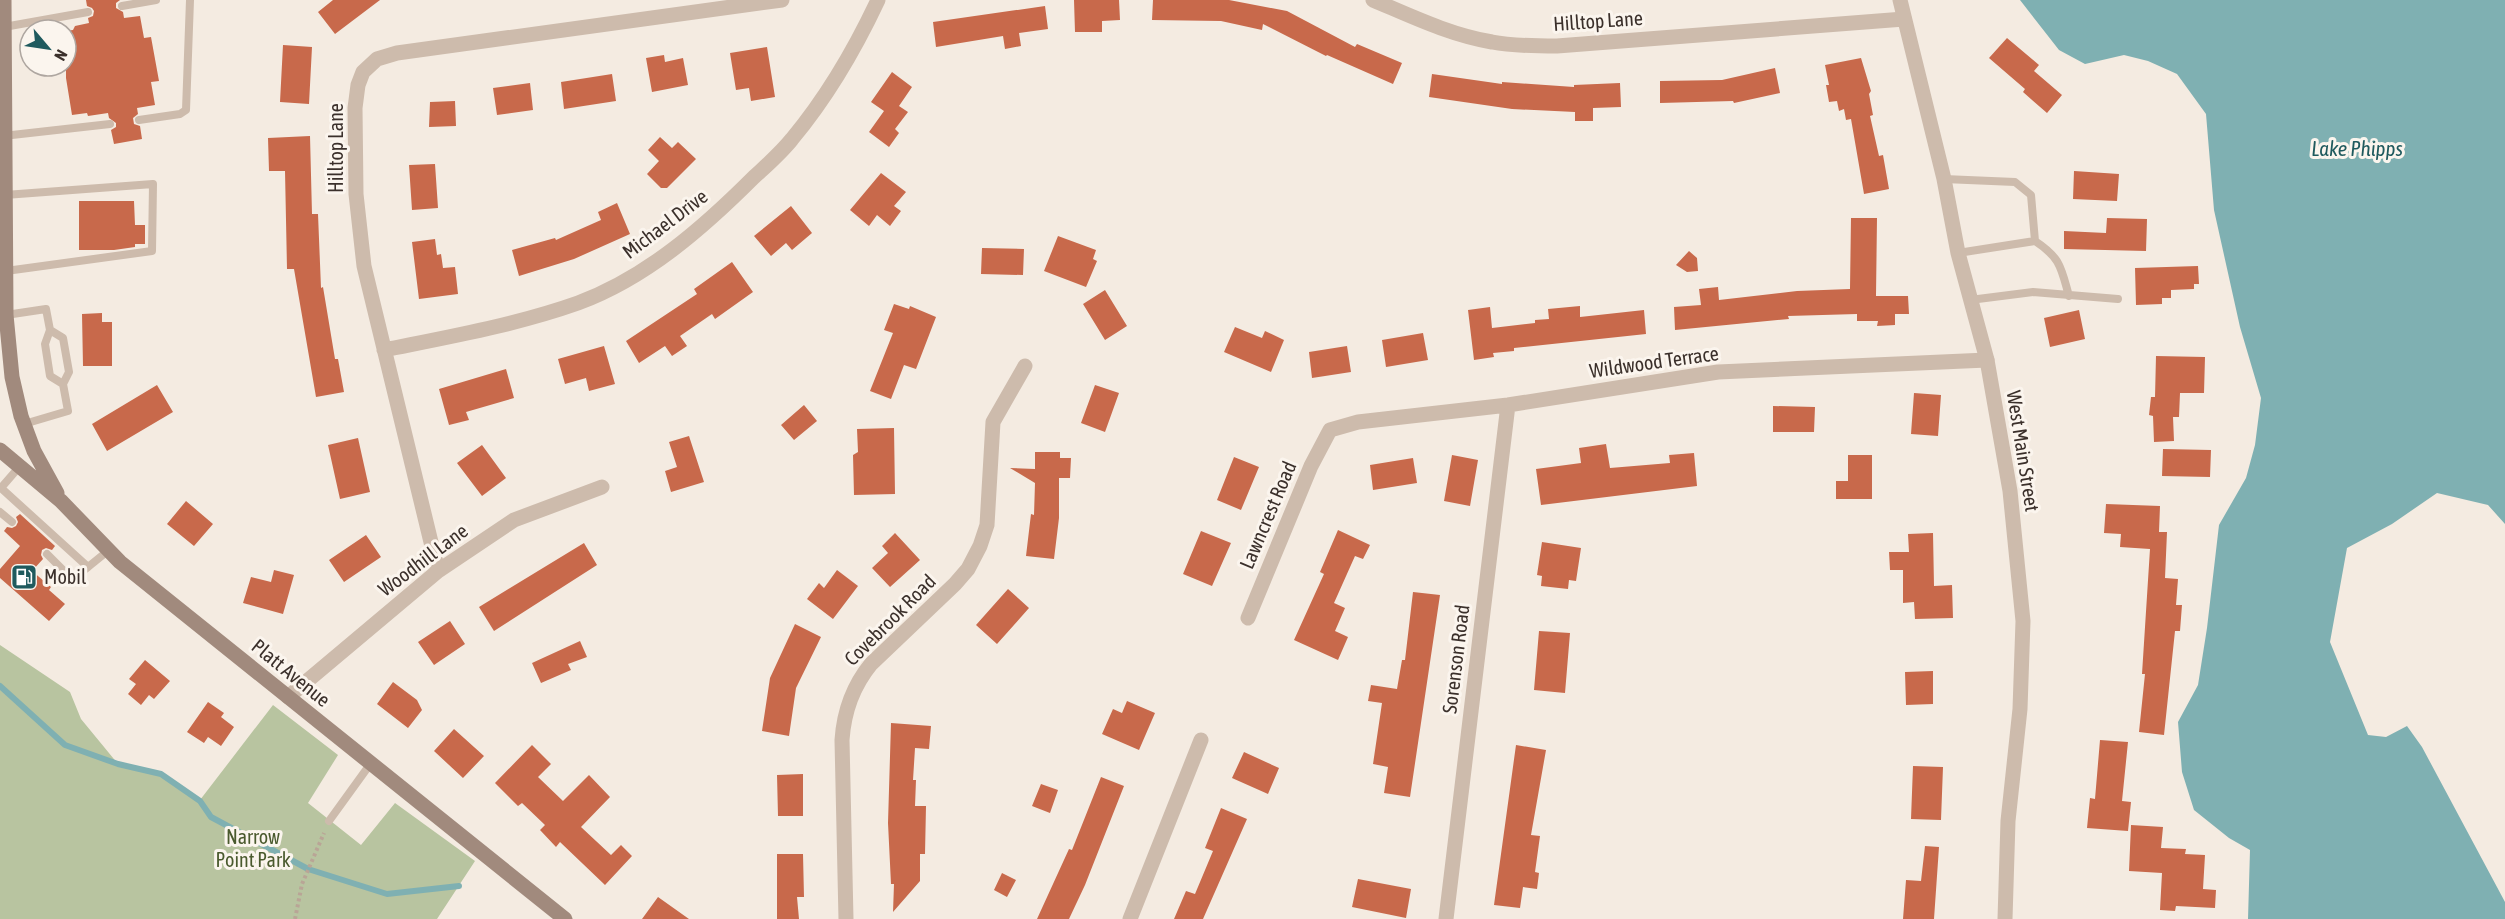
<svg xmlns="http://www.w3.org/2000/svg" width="2505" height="919" viewBox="0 0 2505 919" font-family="'Asap Condensed',sans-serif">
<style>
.green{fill:#b8c4a0}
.water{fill:#7fb0b2}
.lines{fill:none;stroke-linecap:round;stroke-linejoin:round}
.stream{stroke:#7fb0b2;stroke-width:6}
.building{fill:#c8694b}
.path{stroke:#b9a596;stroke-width:4;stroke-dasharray:3 3;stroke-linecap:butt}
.service{stroke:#cdbbac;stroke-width:8}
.minor{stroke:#cdbbac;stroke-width:15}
.tertiary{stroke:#cdbbac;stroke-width:15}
.secondary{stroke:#a18a7d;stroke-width:15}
.labels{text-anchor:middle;stroke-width:6;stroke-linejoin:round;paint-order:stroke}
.street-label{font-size:20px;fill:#3b302b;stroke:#fbf5ee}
.poi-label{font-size:20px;fill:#3b302b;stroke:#fbf5ee;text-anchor:start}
.park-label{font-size:20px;fill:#4a5a2e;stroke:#fbf5ee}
.water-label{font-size:21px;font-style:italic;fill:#1f5a5e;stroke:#fbf5ee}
</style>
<rect width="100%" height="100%" fill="#f4ebe1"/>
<path class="green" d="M0,645L70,692L81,719L118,764L161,774L200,800L273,705L338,755L308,803L361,845L395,803L475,861L437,919H0Z"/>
<path class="water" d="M2020,0H2505V524L2488,505L2437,493L2392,524L2347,548L2330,642L2368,735L2386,737L2407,726L2422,747L2505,902V919H2248L2250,850L2229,838L2194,810L2182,772L2178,722L2198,685L2207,628L2219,525L2246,478L2255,445L2261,398L2240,327L2214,210L2206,114L2177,74L2148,61L2124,55L2085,64L2059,50Z"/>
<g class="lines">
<path class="stream" d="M0,686L65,745L118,764L161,774L200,801L211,817L308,869L387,894L459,886"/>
</g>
<path class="building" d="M86,0H120L116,3V8L123,12L124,18L140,16L144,38L151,37L159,81L151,82L155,105L137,108L138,114L133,118L134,124L140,126L142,139L114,144L111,130L116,127V123L109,118L108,113L88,116L87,113L72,115L66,78V31L73,30L75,26L89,23L88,18L93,16L94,11L92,8L87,6Z
M333,0H380L335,34L318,12Z
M1074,0H1119L1120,20L1102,21V32H1075Z
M1153,0H1229L1287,11L1355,47L1357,44L1402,63L1393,84L1327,55L1326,56L1263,24L1262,30L1221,21L1152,20Z
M1045,6L1048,29L1019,33L1021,46L1005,49L1003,36L936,47L933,22Z
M2007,38L2039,65L2034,71L2062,95L2047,113L2023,92L2025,89L1989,58Z
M283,45L312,47L309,104L280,102Z
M767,47L775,97L751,101L749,88L736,90L730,53Z
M664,55L665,62L683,58L688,85L652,92L646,58Z
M1861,58L1871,91L1869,94L1873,115L1870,116L1879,156L1883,155L1889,189L1864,194L1851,119L1846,120L1844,109L1839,111L1837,101L1829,102L1826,85H1829L1825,65Z
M1775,68L1780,93L1734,103L1733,101L1660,103V81L1722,80Z
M892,72L912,87L899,106L908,112L895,129L899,133L889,147L869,132L884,111L871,102Z
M612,74L616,101L564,109L561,82Z
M1432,74L1502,84V82L1574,87V85L1620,83L1621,107L1593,108V121H1575V112L1512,109L1429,97Z
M530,83L533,110L497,115L493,88Z
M455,101L456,126L429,127L430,102Z
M310,136L312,214H318L321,288L323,287L335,359H338L344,392L316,397L294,269H287L285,171H269L268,138Z
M660,137L672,148L678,142L696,159L667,188H661L647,174L659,161L648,150Z
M435,164L438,208L412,210L409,165Z
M2074,171L2119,174L2117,201L2073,199Z
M881,173L906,192L894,206L901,211L890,226L877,215L869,226L850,210Z
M79,201H134L135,225H145V244H135V247L114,250H79Z
M617,203L630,234L574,259L519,276L512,250L555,238L556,240L601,220L598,212Z
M791,206L812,233L792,250L786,243L771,256L754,236Z
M1851,218H1877L1876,296H1908L1909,314H1895V325L1877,326L1878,321H1857V314L1788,316L1789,319L1675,330L1674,307L1701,305L1699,289L1718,287L1719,300L1797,291L1850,289Z
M2107,218L2147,219L2146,251L2064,249V231L2106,233Z
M1058,236L1096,250L1093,259L1097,261L1086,287L1044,271Z
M435,239L437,255L441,254L443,268L455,267L458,294L419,299L412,242Z
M982,248L1024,249L1023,275L981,274Z
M1689,251L1697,258L1698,271L1687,272L1676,265Z
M732,262L753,292L715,319L712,314L680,336L687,346L672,356L665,346L639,363L626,341L697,294L694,289Z
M2198,266L2199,284H2194V289L2171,290V298H2162V304L2136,305L2135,268Z
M1105,290L1127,326L1105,340L1083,304Z
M894,304L909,309L910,306L936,317L916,369L904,365L891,399L870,391L893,333L884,330Z
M1580,306V317L1644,310L1646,334L1514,348V351L1493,353L1494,357L1474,360L1468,310L1490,307L1492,328L1535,323V320L1549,319L1548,309Z
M2079,310L2085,339L2050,347L2044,318Z
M102,313V322H112V366H83L82,314Z
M1235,327L1262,338L1265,331L1284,340L1271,372L1224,352Z
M1423,333L1428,360L1386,367L1382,340Z
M604,346L615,384L589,391L586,378L565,384L558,359Z
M1347,346L1351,372L1312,378L1309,352Z
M2156,356L2205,357L2204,393H2180L2179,417H2173L2174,441L2154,442L2153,416L2149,415L2151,397H2155Z
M506,369L514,398L466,412L469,420L449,425L439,389Z
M157,385L173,412L107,451L92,424Z
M1095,385L1119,393L1105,432L1081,423Z
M1914,393L1941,395L1938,436L1911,434Z
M804,405L817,421L794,440L781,425Z
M1773,406L1815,407L1814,432H1773Z
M894,428L895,494L854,495L853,455L858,452L857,429Z
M689,436L704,482L671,492L665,471L677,467L669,442Z
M358,438L370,492L340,499L328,445Z
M1606,444L1610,468L1670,463L1669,455L1694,453L1697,486L1541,505L1536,469L1581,463L1579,448Z
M482,445L506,478L482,496L457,463Z
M2163,449L2211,450L2210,477L2162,476Z
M1035,452H1060V458H1071L1070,478H1059V518L1054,559L1026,556L1031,514L1034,515L1035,483L1010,468L1035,469Z
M1452,455L1478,460L1470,506L1444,501Z
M1848,455H1872V499H1836V481H1848Z
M1234,457L1259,467L1241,510L1217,500Z
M1413,458L1417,483L1373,490L1370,465Z
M186,501L213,524L194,546L167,524Z
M2106,504L2160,506L2159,532H2167L2165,578L2178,579L2176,605H2182L2180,631H2175L2164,735L2139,732L2145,674H2142L2150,549L2120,547L2121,534L2104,533Z
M20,514L55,546L52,550L46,548L42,550L41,555L43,559L32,571L51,587L49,590L65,604L49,621L0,578V569L20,546L4,531L7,527L12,528L16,526L18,522L16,517Z
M1338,530L1370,545L1363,559L1355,556L1334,603L1345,608L1335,631L1348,637L1338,660L1294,640L1324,574L1320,572Z
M1201,531L1231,543L1212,586L1183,574Z
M895,533L920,560L890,587L872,568L888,553L882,546Z
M1933,533L1934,586L1952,585L1953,618L1915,619L1914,602L1903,603V570H1890L1889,552H1909L1908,534Z
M366,535L381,557L344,582L329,560Z
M1542,542L1581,548L1576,581L1569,580L1568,589L1541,586L1542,576L1537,575Z
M584,543L597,565L494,631L479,607Z
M274,570L294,575L283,614L243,603L251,577L271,582Z
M837,570L858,586L833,619L807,599L819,583L824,588Z
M1008,589L1029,608L997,644L976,625Z
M1413,592L1440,595L1410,797L1384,793L1388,767L1373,764L1382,703L1368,701L1371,685L1397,689L1402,660H1405Z
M450,621L465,644L434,665L418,642Z
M795,624L821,637L796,688L789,736L762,731L770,678Z
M1539,631L1570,633L1565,693L1534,690Z
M580,641L587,657L568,664L571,670L541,683L532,663Z
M145,660L170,681L154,699L149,695L141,705L128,694L136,684L129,679Z
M1933,671V704L1906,705L1905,672Z
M393,682L417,700L422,710L408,728L377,704Z
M1127,701L1155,713L1139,750L1102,734L1113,709L1122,713Z
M208,702L224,713L221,717L234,727L221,746L208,737L204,743L187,732Z
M891,723L931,726L929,749L915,748L913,780H916L915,806H926L925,854H920V881L893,912L894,884H891L888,823Z
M454,729L484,756L463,778L434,751Z
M2100,740L2128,742L2122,801L2131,802L2128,831L2087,828L2090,798L2095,799Z
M532,745L551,764L538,777L563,801L589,775L610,797L581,827L611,855L621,845L632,856L605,885L560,842L556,847L540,830L545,825L522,803L518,806L495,783Z
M1516,745L1546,750L1531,835L1540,836L1535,872L1539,873L1537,889L1523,887L1520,908L1494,905Z
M1244,752L1279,768L1268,794L1232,778Z
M1913,766L1943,767L1941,820L1911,819Z
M803,774V816H778L777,775Z
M1101,777L1124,786L1085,885L1069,919H1037L1069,849L1072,850Z
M1041,784L1058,790L1050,813L1032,806Z
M1221,808L1247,819L1203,919H1174L1186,891L1195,894L1213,851L1205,848Z
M2131,825L2163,827L2161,848L2186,849L2185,854L2205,855L2203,889L2216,890L2215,908L2176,906L2175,911L2160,910L2162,873L2129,871Z
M1925,846L1939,847L1934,919H1903L1906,880L1921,881Z
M777,854H803L804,897H797L799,919H777Z
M1002,873L1016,880L1007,897L994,890Z
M1358,879L1411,889L1406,918L1352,907Z
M658,897L689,919H642Z"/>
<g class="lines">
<path class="path" d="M295,919L302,884L324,833"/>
<path class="service" d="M122,6L156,0
M4,27L88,12
M139,120L180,114L186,110L190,0
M3,136L110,124
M1944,179L2015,182L2031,195L2035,241
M5,195L153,184L152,251L6,271
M1958,253L2035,241C2061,258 2061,268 2069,296
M1970,300L2033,292L2118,299
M6,315L46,309L50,330
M24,424L68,411L63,384L69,372L63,338L50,330L45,344L50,376L63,384
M20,466L1,488L88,567L109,550
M0,512L12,522
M47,554L72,579L88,567
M329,821L371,763"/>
<path class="minor" d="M1373,0C1411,16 1450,35 1492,42C1513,46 1535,46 1557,46L1904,19
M384,350C448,337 516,325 578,303C646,278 703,228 754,177C767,165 781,153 792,139C827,97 855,49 878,0
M438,571L364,266L356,194L355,108L358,85L363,72L377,59L397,53L782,0
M1248,618L1311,466L1330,430L1358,422L1508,405L1718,372L1987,360
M288,697L438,571L514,520L602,487
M846,919L842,740C844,710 853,686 871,664L955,584L968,569L980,546L987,525L993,422L1025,366
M1130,919L1201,740
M1446,919L1508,405"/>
<path class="tertiary" d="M1900,0L1944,179L1958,253L1987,360L2010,491L2023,621L2020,709L2008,821L2005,919"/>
<path class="secondary" d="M4,0L6,315L12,377L21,416L34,451L57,493
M0,450L61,501L120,562L565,919"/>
</g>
<defs>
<symbol id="fuel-square" viewBox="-11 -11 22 22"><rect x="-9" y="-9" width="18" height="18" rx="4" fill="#1f5a5e" stroke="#fbf5ee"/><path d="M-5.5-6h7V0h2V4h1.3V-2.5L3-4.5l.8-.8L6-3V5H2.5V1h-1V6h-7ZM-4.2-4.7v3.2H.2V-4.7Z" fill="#fff"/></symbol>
</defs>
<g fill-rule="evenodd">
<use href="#fuel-square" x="9" y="562" width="30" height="30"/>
</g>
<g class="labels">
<g class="street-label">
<text transform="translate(1598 21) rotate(-4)" y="7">Hilltop Lane</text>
<text transform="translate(336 148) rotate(-90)" y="7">Hilltop Lane</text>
<text transform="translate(665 224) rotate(-37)" y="7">Michael Drive</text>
<text transform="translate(1654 362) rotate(-8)" y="7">Wildwood Terrace</text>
<text transform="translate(2023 451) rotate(81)" y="7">West Main Street</text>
<text transform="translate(1268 515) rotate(-67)" y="7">Lawncrest Road</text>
<text transform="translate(423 560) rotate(-37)" y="7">Woodhill Lane</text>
<text transform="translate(890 620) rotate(-45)" y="7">Covebrook Road</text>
<text transform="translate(1456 659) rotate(-83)" y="7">Sorenson Road</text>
<text transform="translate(291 673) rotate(39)" y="7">Platt Avenue</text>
</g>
<g class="poi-label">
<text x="44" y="584">Mobil</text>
</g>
<g class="park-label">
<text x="253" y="844">Narrow<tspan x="253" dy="23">Point Park</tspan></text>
</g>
<g class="water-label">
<text x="2357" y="156">Lake Phipps</text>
</g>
</g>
<g transform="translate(48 48) rotate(119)"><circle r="28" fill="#fbf5ee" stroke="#aea6a0" stroke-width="1.5"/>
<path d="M0-4.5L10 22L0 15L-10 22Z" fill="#1f5a5e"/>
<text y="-9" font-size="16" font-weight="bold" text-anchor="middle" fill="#3b302b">N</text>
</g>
</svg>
